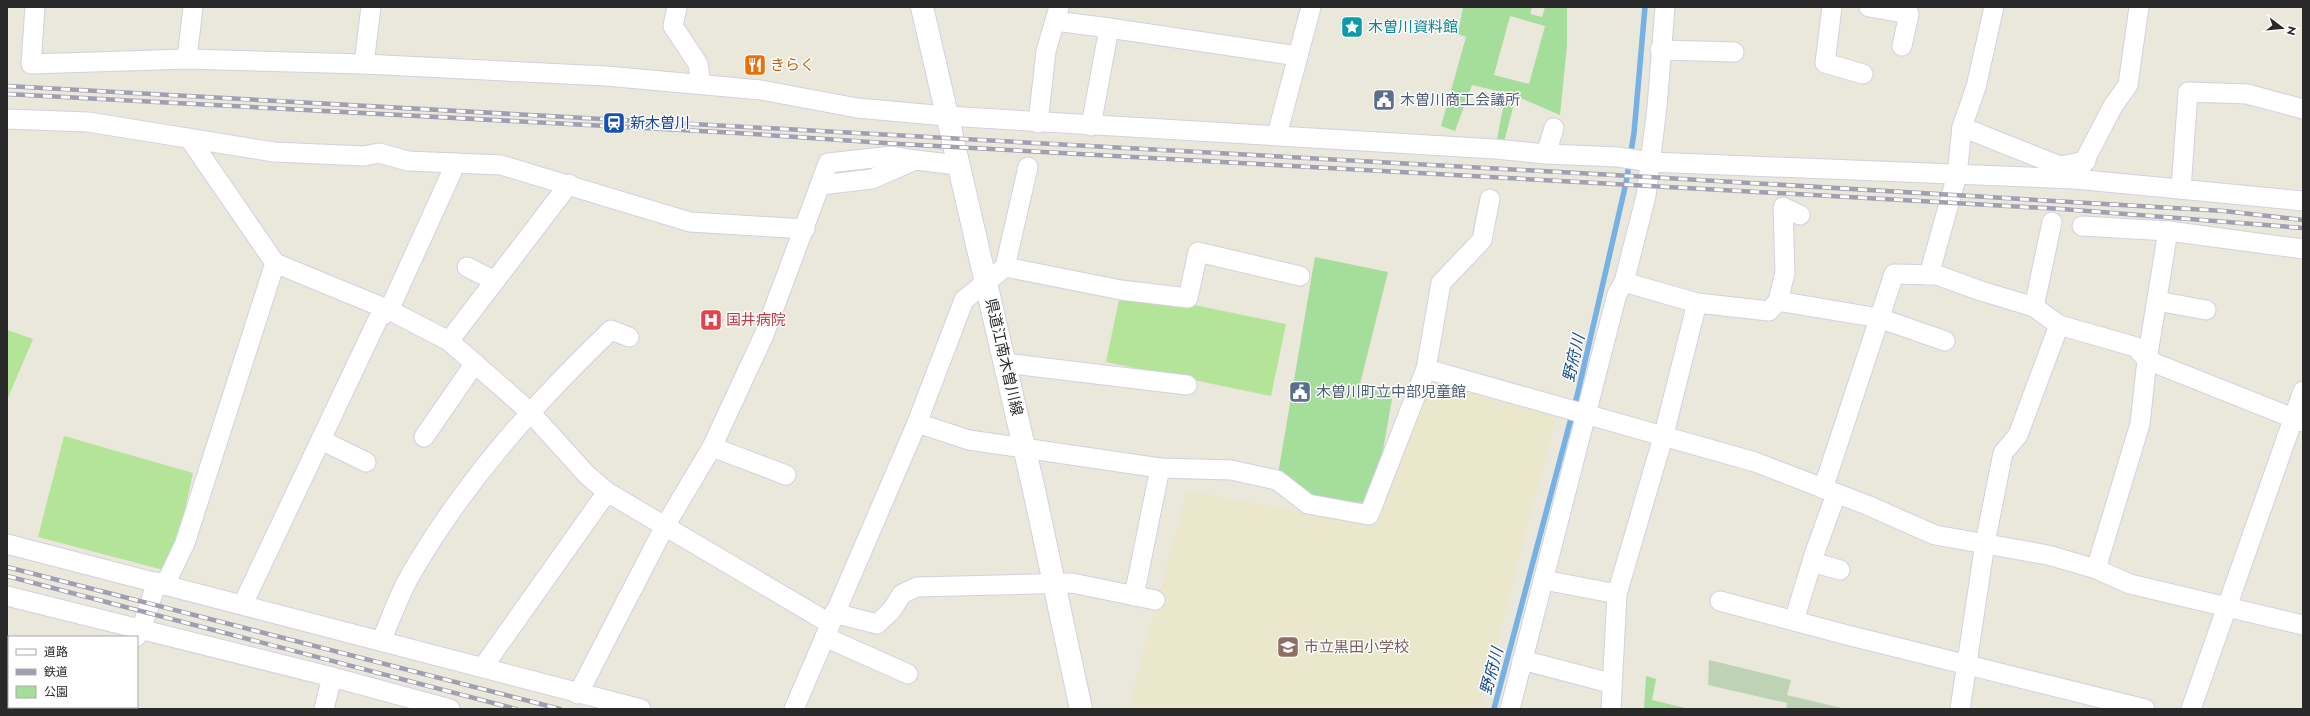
<svg xmlns="http://www.w3.org/2000/svg" width="2310" height="716" font-family="Jost,'Noto Sans JP',sans-serif">
	<style>
		.education { fill: #ebe7cc }
		.green { fill: #a5dd9b; fill-rule: evenodd }
		.cemetery { fill: #bdd3b4 }
		.pitch { fill: #b4e498 }
		.lines { fill: none; stroke-linecap: round; stroke-linejoin: round }
		.stream { stroke: #75b1e5; stroke-width: 5.5 }
		.street-casing { stroke: #d1d1e1; stroke-width: 21 }
		.secondary-casing { stroke: #d1d1e1; stroke-width: 24 }
		.street { stroke: #fff; stroke-width: 19 }
		.secondary { stroke: #fff; stroke-width: 22 }
		.rail-casing { stroke: #a09fb2; stroke-width: 4.5 }
		.rail { stroke: #fff; stroke-width: 3; stroke-dasharray: 9; stroke-linecap: butt }
		.labels { text-anchor: middle; stroke-width: 3; stroke-linejoin: round; paint-order: stroke }
		.culture-label { font-size: 15px; fill: #0d838f; stroke: #fff; text-anchor: start }
		.food-label { font-size: 15px; fill: #c56008; stroke: #fff; text-anchor: start }
		.service-label { font-size: 15px; fill: #4e5e75; stroke: #fff; text-anchor: start }
		.transit-label { font-size: 15px; fill: #164399; stroke: #fff; text-anchor: start }
		.health-label { font-size: 15px; fill: #be3a42; stroke: #fff; text-anchor: start }
		.street-label { font-size: 15px; fill: #292929; stroke: #fff }
		.education-label { font-size: 15px; fill: #785e54; stroke: #fff; text-anchor: start }
		.water-label { font-size: 16px; font-style: italic; fill: #174d8f; stroke: #fff }
	</style>
	<rect width="100%" height="100%" fill="#eae7db"/>
	<path class="education" d="M1428 370 1558 410 1480 709H1128L1187 491 1376 525Z"/>
	<g class="green">
		<path d="M1463 7H1532L1530 14 1542 17 1545 7H1567V45L1560 115 1516 96 1504 142 1495 149 1506 93 1472 85 1455 131 1441 126 1466 37 1458 34ZM1510 16 1545 26 1529 84 1494 75Z"/>
		<path d="M1315 257 1388 272 1359 388 1393 393 1374 502 1308 504 1277 480Z"/>
		<path d="M1646 676 1656 679 1652 700 1689 709H1644Z"/>
	</g>
	<path class="cemetery" d="M1709 660 1791 680 1787 695 1846 709H1786L1787 703 1708 685Z"/>
	<g class="pitch">
		<path d="M1121 290 1286 324 1271 396 1106 362Z"/>
		<path d="M7 330 33 339 7 400Z"/>
		<path d="M64 436 193 473 171 572 38 537Z"/>
	</g>
	<g class="lines">
		<path class="stream" d="M1494 709 1578 392 1626 183 1634 133 1645 7"/>
		<g class="street-casing">
			<g id="street">
				<path d="M35 7 31 64 187 59 364 64 606 76 761 90 857 108 946 116 1495 149 1546 154 1618 157 1651 162 2075 179 2303 201"/>
				<path d="M677 7 673 26 698 64 701 84"/>
				<path d="M1832 7 1825 63 1863 74"/>
				<path d="M1869 7 1909 14 1902 46"/>
				<path d="M1055 21 1109 28"/>
				<path d="M1660 50 1734 52"/>
				<path d="M187 59 193 7"/>
				<path d="M364 64 371 7"/>
				<path d="M7 119 88 122 274 152 364 156 379 153 408 161 501 165 690 222 805 229"/>
				<path d="M1038 123 1046 51 1059 7"/>
				<path d="M1091 126 1109 28 1298 56"/>
				<path d="M1962 127 2060 166 2086 161"/>
				<path d="M1277 135 1311 7"/>
				<path d="M1546 154 1554 128"/>
				<path d="M2075 179 2113 106 2128 85 2139 7"/>
				<path d="M820 185 828 163 892 156 915 160"/>
				<path d="M2181 189 2188 92 2247 94 2303 109"/>
				<path d="M2082 226 2168 231 2303 249"/>
				<path d="M275 263 389 310 449 341 530 412 587 475 607 492 829 623"/>
				<path d="M467 267 495 281"/>
				<path d="M1005 267 1121 290 1188 298 1198 252 1300 276"/>
				<path d="M1929 275 1957 175 1962 127 1976 87 1994 7"/>
				<path d="M1624 282 1697 303 1769 311 1778 301 1879 318 1945 341"/>
				<path d="M1778 301 1785 273 1783 207 1800 215"/>
				<path d="M2157 301 2206 310"/>
				<path d="M2034 307 2052 222"/>
				<path d="M449 341 569 184"/>
				<path d="M1005 363 1187 385"/>
				<path d="M1426 369 1755 462 1867 505 1935 535 2048 555 2096 569 2130 584 2303 625"/>
				<path d="M917 423 969 440 1160 468 1231 470 1277 480 1308 504 1369 515 1426 369 1441 283 1482 240 1490 199"/>
				<path d="M424 437 475 363"/>
				<path d="M321 440 366 462"/>
				<path d="M712 447 786 475"/>
				<path d="M1823 489 1894 274 1937 275 1981 291 2034 307 2059 325 2136 347 2147 360 2303 422"/>
				<path d="M7 544 641 709"/>
				<path d="M1812 562 1840 570"/>
				<path d="M2096 569 2140 424 2147 360 2168 231"/>
				<path d="M1544 580 1617 594"/>
				<path d="M165 585 185 543 275 263 189 138"/>
				<path d="M7 596 332 677 450 709"/>
				<path d="M1134 596 1160 468"/>
				<path d="M1720 601 1843 634 2145 709"/>
				<path d="M243 604 378 319 389 310 456 163"/>
				<path d="M834 613 877 624 891 611 902 594 917 587 1072 583 1155 600"/>
				<path d="M1794 621 1814 555 1836 494"/>
				<path d="M136 637 141 630 157 582"/>
				<path d="M825 637 908 674"/>
				<path d="M381 641C391 619 399 594 411 574 464 482 535 403 611 330L629 337"/>
				<path d="M1522 660 1610 683"/>
				<path d="M483 667 607 492"/>
				<path d="M578 694 665 526 712 447 764 335 820 185 872 179 915 160 958 165"/>
				<path d="M94 709 95 707"/>
				<path d="M324 709 332 677"/>
				<path d="M794 709 917 423 964 300 1005 267 1028 167"/>
				<path d="M1510 709 1617 294 1624 282 1646 196 1657 107 1665 7"/>
				<path d="M1611 709 1617 594 1664 434 1697 303"/>
				<path d="M1960 709 1985 543 2003 453 2018 435 2059 325"/>
				<path d="M2191 709 2303 391"/>
			</g>
		</g>
		<g class="secondary-casing">
			<path id="secondary" d="M922 7 1034 490 1081 709"/>
		</g>
		<use href="#street" class="street"/>
		<use href="#secondary" class="secondary"/>
		<g class="rail-casing">
			<g id="rail">
				<path d="M7 86 1649 177 2224 211 2303 220"/>
				<path d="M7 94 737 133 900 144 2062 209 2303 228"/>
				<path d="M7 567 560 709"/>
				<path d="M7 576 516 709"/>
			</g>
		</g>
		<use href="#rail" class="rail"/>
	</g>
	<defs>
		<g id="sight-square" transform="scale(1.15)"><rect x="-9" y="-9" width="18" height="18" rx="4" fill="#0f9aa8" stroke="#fff"/><path d="M0-6L1.8-2.2L6-1.7L2.9 1.2L3.7 5.4L0 3.3L-3.7 5.4L-2.9 1.2L-6-1.7L-1.8-2.2Z" fill="#fff"/></g>
		<g id="restaurant-square" transform="scale(1.15)"><rect x="-9" y="-9" width="18" height="18" rx="4" fill="#e8710a" stroke="#fff"/><path d="M-5-6h1v4h1v-4h1v4h1v-4h1v5L-1.5 .5V6h-2V.5L-5-1ZM5-6V6H3V1.5H1.5Q1.5-4 5-6Z" fill="#fff"/></g>
		<g id="civic-square" transform="scale(1.15)"><rect x="-9" y="-9" width="18" height="18" rx="4" fill="#5c6f8a" stroke="#fff"/><path d="M-.6-6.5H3V-4.5H.6V-3L4-1V1h2V6H-6V1h2V-1L-.6-3ZM-1.2 2.5V6h2.4V2.5Z" fill="#fff"/></g>
		<g id="station-square" transform="scale(1.15)"><rect x="-9" y="-9" width="18" height="18" rx="4" fill="#1a4fb4" stroke="#fff"/><path d="M-3-6H3Q5-6 5-4V2Q5 4 3 4L4.5 6H3L1.5 4h-3L-3 6H-4.5L-3 4Q-5 4-5 2V-4Q-5-6-3-6ZM-3.5-4v3h7v-3ZM-3.5 1v1.5H-2V1ZM2 1v1.5H3.5V1Z" fill="#fff"/></g>
		<g id="hospital-square" transform="scale(1.15)"><rect x="-9" y="-9" width="18" height="18" rx="4" fill="#e0444e" stroke="#fff"/><path d="M-5-5h3v3.5h4V-5h3V5h-3V1.5h-4V5h-3Z" fill="#fff"/></g>
		<g id="school-square" transform="scale(1.15)"><rect x="-9" y="-9" width="18" height="18" rx="4" fill="#8d6e63" stroke="#fff"/><path d="M0-5L7-2L0 1L-7-2ZM-4 1L0 2.5L4 1V4Q0 6-4 4Z" fill="#fff"/></g>
	</defs>
	<g fill-rule="evenodd">
		<use href="#sight-square" x="1352" y="27"/>
		<use href="#restaurant-square" x="755" y="65"/>
		<use href="#civic-square" x="1384" y="100"/>
		<use href="#station-square" x="614" y="123"/>
		<use href="#hospital-square" x="711" y="320"/>
		<use href="#civic-square" x="1300" y="392"/>
		<use href="#school-square" x="1288" y="647"/>
	</g>
	<g class="labels">
		<g class="culture-label">
			<text x="1368" y="32">木曽川資料館</text>
		</g>
		<g class="food-label">
			<text x="770" y="70">きらく</text>
		</g>
		<g class="service-label">
			<text x="1400" y="105">木曽川商工会議所</text>
			<text x="1316" y="397">木曽川町立中部児童館</text>
		</g>
		<g class="transit-label">
			<text x="630" y="128">新木曽川</text>
		</g>
		<g class="health-label">
			<text x="726" y="325">国井病院</text>
		</g>
		<g class="street-label">
			<text transform="translate(1004 357) rotate(77)" y="5">県道江南木曽川線</text>
		</g>
		<g class="education-label">
			<text x="1304" y="652">市立黒田小学校</text>
		</g>
		<g class="water-label">
			<text transform="translate(1573 358) rotate(-77)" y="6">野府川</text>
			<text transform="translate(1491 671) rotate(-75)" y="6">野府川</text>
		</g>
	</g>
	<rect width="2310" height="716" fill="none" stroke="#292929" stroke-width="16"/>
	<rect x="8" y="636" width="130" height="72" fill="#ffffff" stroke="#a9a9a9"/>
	<rect x="16" y="649" width="20" height="6" fill="#ffffff" stroke="#a9a9a9"/>
	<text x="44" y="656" font-size="12" fill="#292929">道路</text>
	<rect x="16" y="669" width="20" height="6" fill="#a09fb2" stroke="#a9a9a9"/>
	<text x="44" y="676" font-size="12" fill="#292929">鉄道</text>
	<rect x="16" y="686" width="20" height="12" fill="#a5dd9b" stroke="#a9a9a9"/>
	<text x="44" y="696" font-size="12" fill="#292929">公園</text>
	<g transform="translate(2282 28) rotate(106)" stroke="#ffffff" stroke-width="3" paint-order="stroke">
	<path d="M0-3L7 15L0 10L-7 15Z" fill="#292929"/>
	<text y="-6" font-size="11" font-weight="bold" text-anchor="middle" fill="#292929">N</text>
	</g>
</svg>
